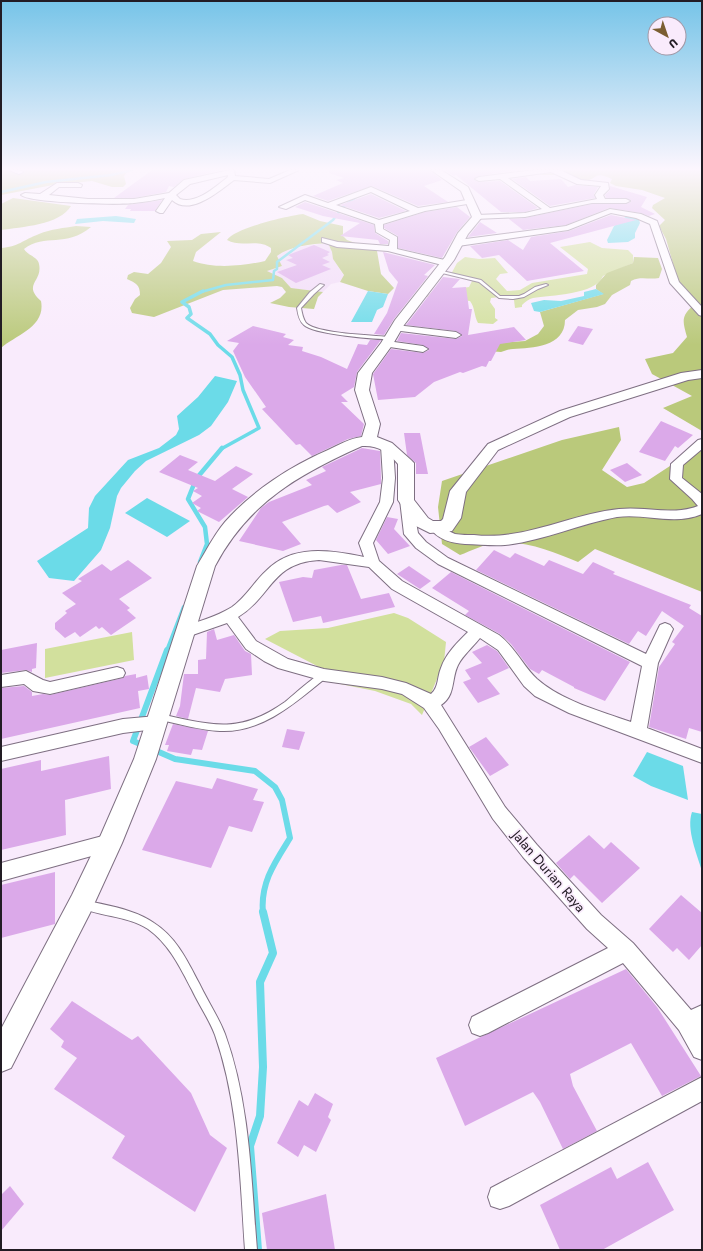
<svg xmlns="http://www.w3.org/2000/svg" width="703" height="1251" font-family="Jost,sans-serif">
	<style>
		.built { fill: #f1dbf7 }
		.green { fill: #d2e09d }
		.forest { fill: #bac97b }
		.water { fill: #6bdbe8 }
		.lines { fill: none; stroke-linecap: round; stroke-linejoin: round }
		.stream-far4 { stroke: #6bdbe8; stroke-width: 2.5 }
		.stream-far3 { stroke: #6bdbe8; stroke-width: 3.5 }
		.stream-far2 { stroke: #6bdbe8; stroke-width: 4.5 }
		.stream-far1 { stroke: #6bdbe8; stroke-width: 6 }
		.stream { stroke: #6bdbe8; stroke-width: 8 }
		.building { fill: #dba9e9 }
		.service-casing { stroke: #7e6f82; stroke-width: 2 }
		.minor-casing { stroke: #7e6f82; stroke-width: 2 }
		.tertiary-casing { stroke: #7e6f82; stroke-width: 2 }
		.service { fill: #fff; fill-rule: evenodd }
		.minor { fill: #fff; fill-rule: evenodd }
		.tertiary { fill: #fff; fill-rule: evenodd }
		.labels { text-anchor: middle; stroke-width: 3.5; stroke-linejoin: round; paint-order: stroke }
		.near-street-label { font-size: 14px; fill: #221c24; stroke: #f9ebfc }
	</style>
	<rect width="100%" height="100%" fill="#f9ebfc"/>
	<path class="built" d="M328 243 332 252 333 259 344 276 340 282 331 284 323 292 291 288 282 278 267 271 282 266 277 256 283 252 304 246Z"/>
	<g class="green">
		<path d="M590 242 602 248 628 250 633 255V263L603 276C596 295 550 295 533 298 529 299 525 302 522 305V307L515 308 514 300 509 296 491 298 490 302 495 309V318L498 320 493 324 478 323C474 316 475 307 470 301L427 297 438 286 457 289 469 287 472 281 469 278 450 276 457 263 465 257 479 259 495 258 508 273 500 274 496 279 507 291 520 290 532 283 587 274 588 269 560 247Z"/>
		<path d="M394 613 408 618 446 642 444 662 422 715 411 704 375 691 325 681 317 666 265 639 280 631 328 628Z"/>
		<path d="M132 632 134 660 45 678V649Z"/>
	</g>
	<g class="forest">
		<path d="M1 170H129L124 176 126 184 123 187H112L92 181 53 185 1 195Z"/>
		<path d="M535 170H702V431L663 408 692 396 652 374 645 359 673 353 687 337C682 319 681 316 696 303L678 281 666 239 659 226 665 220 652 208 653 205 665 198 642 190 616 186 610 183 612 179C593 171 600 178 585 181L560 175H542L533 171Z"/>
		<path d="M13 198 71 206C60 225 21 227 1 230V204Z"/>
		<path d="M303 214 320 221 343 226V236L347 240 377 251 381 274 394 288 388 294 368 291 340 282 344 275 333 259 332 252 328 243C311 244 290 246 277 256L282 266 267 271 282 278 291 288 323 292 318 297 314 309 289 307 270 303 280 298 286 292 282 287 277 286 223 290 154 317 132 313 130 308 135 299 140 295C140 285 136 283 127 279L128 275 134 272 148 274 161 263 171 247 167 241 192 240 201 234 221 232 196 252 193 261C214 269 243 266 265 261L271 252V248C258 238 241 248 227 240 235 228 287 216 303 214Z"/>
		<path d="M76 226 91 227C66 248 45 233 24 249 27 255 38 257 39 264 43 282 22 284 41 301 46 327 16 335 1 348V248C18 247 23 240 39 234 51 229 64 228 76 226Z"/>
		<path d="M634 257 658 258 662 269 659 278C648 280 641 276 631 281L630 285 612 295 605 304 597 307 578 310 565 320C565 347 532 348 513 349 509 349 505 351 501 352 497 352 491 351 486 351L497 343 525 341 538 334 544 326 540 312 603 294 596 289V285L607 273 633 263Z"/>
		<path d="M619 427 621 440 602 470 627 487 644 483 702 445V592L595 549 578 562C554 552 522 539 495 543 484 544 471 551 460 555L442 544 438 507 442 481 562 440Z"/>
	</g>
	<g class="water">
		<path d="M628 215 639 220 640 223 635 233V238L628 242 608 243 607 240 614 226Z"/>
		<path d="M116 216 136 219 134 223 103 221 75 224 77 219Z"/>
		<path d="M596 289 604 294 540 312 534 311 531 303 544 300 561 301 584 296V292Z"/>
		<path d="M368 291 388 294 383 307 377 310 372 322H351Z"/>
		<path d="M215 376 237 381 228 402 211 426 199 435 146 461 135 471 121 488 117 496 110 528 101 550 74 581 49 578 37 561 88 528 89 508 95 496 128 460 159 448 176 435 179 429 177 416 198 397Z"/>
		<path d="M147 498 190 521 167 537 125 513Z"/>
		<path d="M647 752 683 766 688 800 651 786 633 776Z"/>
		<path d="M692 812 702 814V871C697 854 686 829 692 812Z"/>
	</g>
	<g class="lines">
		<g class="stream-far4">
			<path d="M1 192 46 182 111 175 132 170"/>
			<path d="M201 292 226 285 273 280 274 271 277 269V262L333 220 342 208 360 194"/>
		</g>
		<path class="stream-far3" d="M203 291 182 302 189 307 191 314 187 318 210 334 218 345 232 357 240 375 243 390 259 428 221 449"/>
		<g class="stream-far2">
			<path d="M200 562 207 544 205 527 188 499 196 479 222 448"/>
			<path d="M167 651 184 607"/>
		</g>
		<g class="stream-far1">
			<path d="M145 746 133 741 167 650"/>
			<path d="M152 749 175 759 255 771 275 787 282 800 290 838C275 862 260 883 263 913"/>
		</g>
		<path class="stream" d="M258 1250 250 1146 260 1116 263 1067 260 982 273 953 263 912"/>
	</g>
	<g class="building">
		<path d="M152 170H222L184 179 174 187 169 186 166 192 134 198H114Z"/>
		<path d="M329 170H430L442 180 424 186 448 202 418 206 372 186 328 201 313 196 343 183 336 180 344 178 329 173Z"/>
		<path d="M444 170H517L479 176 474 180 479 182 500 181 538 208 525 212H501L456 175 454 176Z"/>
		<path d="M526 177 530 181 561 179 568 187 575 185 598 187 594 194 595 198 550 206 512 179Z"/>
		<path d="M610 186 647 197 641 207 655 214 649 216 641 213 609 208 566 225 523 230 509 219 525 218 592 204H626L631 202 626 198H606L605 195 610 190Z"/>
		<path d="M371 194 406 211 379 218 340 205Z"/>
		<path d="M162 200 155 211H130L131 209H125L128 205Z"/>
		<path d="M305 202 374 225 375 233 388 241V244H380L378 240 340 236 360 223 323 216 295 207Z"/>
		<path d="M457 207 470 217 457 232 442 258 398 248V236L384 228V225L425 212Z"/>
		<path d="M611 215 636 220 550 243 584 271 527 281 499 255 482 258 470 246 508 240 523 250 531 237 569 231Z"/>
		<path d="M480 222 497 233 468 237Z"/>
		<path d="M314 245 330 252 327 254 329 255 322 258 330 262 322 265 331 269 296 283 277 272 297 265 286 260 293 258 288 255Z"/>
		<path d="M383 252 435 265 424 275 428 276 394 319 384 335 374 334 387 313 398 282 389 271Z"/>
		<path d="M443 277 460 279 452 288 466 287 469 309H472L468 335 514 327 526 340 500 344 491 361H489L486 367 482 366 463 373 460 372 434 382 415 397 378 400 373 374 391 349 423 353 429 350 423 345 397 341 401 333 456 339 462 336 456 331 406 325Z"/>
		<path d="M253 326 286 334 283 337 294 340 288 345 303 347 302 351 321 357 347 369 358 344 367 345 370 340H381L357 372 354 387 341 395 348 402H341L364 424 361 436 348 439 312 456 300 444 296 445 262 409 266 407 245 377 233 351 239 343 227 341Z"/>
		<path d="M578 326 593 329 583 345 568 341Z"/>
		<path d="M661 421 693 435 678 448 675 446 665 461 639 452Z"/>
		<path d="M404 433H420L428 474H416V463L407 455Z"/>
		<path d="M362 448 380 451 381 478V484L350 492 361 502 337 513 328 505 324 506 282 522 301 544 283 551 239 541 261 508 269 502 312 485 306 480 326 471 322 467Z"/>
		<path d="M180 455 198 462 188 470 215 481 236 466 253 474 232 489 248 497 219 522 197 511 201 508 192 503 202 496 193 491 198 488 159 472Z"/>
		<path d="M627 463 642 475 625 482 610 470Z"/>
		<path d="M387 517 398 519 394 529 410 546 388 554 376 540Z"/>
		<path d="M494 550 510 558 515 553 544 566 549 560 583 574 593 562 615 572 613 574 691 605 689 608 702 616V732L689 728 686 739 649 727 659 667 675 644 672 642 684 626 662 611 646 636 638 631 629 644 476 570Z"/>
		<path d="M128 560 152 578 119 599 130 608 127 610 136 618 111 635 102 627 99 629 96 626 80 637 75 632 65 638 55 629V623L67 613 65 611 76 604 62 593 82 581 78 579 102 564 111 571Z"/>
		<path d="M341 565H347L361 599 389 593 395 607 323 623 321 616 293 622 279 582 303 577 312 578 314 570Z"/>
		<path d="M409 566 431 581 420 589 397 574Z"/>
		<path d="M451 572 630 662 605 701 574 688V687L542 670 539 674 530 669 511 644 500 634 465 615 469 611 432 588Z"/>
		<path d="M214 629 217 640 234 635 245 651 251 654 252 675 225 679 220 692 196 688 188 719 176 716 180 706 184 674H198V660L206 659 207 632Z"/>
		<path d="M37 643 36 668 32 669V672L26 670 1 673V650Z"/>
		<path d="M487 645 497 651 509 668 487 678 500 694 478 703 463 682 471 679 465 670 482 663 472 652Z"/>
		<path d="M136 674V678L147 675 149 689 138 691 140 708 1 739V688L24 686 32 692V696L43 694 50 695 123 678 125 676Z"/>
		<path d="M173 724 208 731 202 750 193 749 191 755 167 751 169 745H165Z"/>
		<path d="M287 729 305 732 299 750 282 747Z"/>
		<path d="M486 737 509 765 490 776 469 747Z"/>
		<path d="M109 756 111 789 65 800 66 835 1 850V769L41 760V771Z"/>
		<path d="M217 778 258 789 253 800 264 802 252 832 229 826 211 868 142 850 176 781 212 789Z"/>
		<path d="M589 835 604 849 611 842 640 868 602 903 574 875 570 879 556 863Z"/>
		<path d="M55 872V924L1 938V885Z"/>
		<path d="M681 895 702 913V945L689 960 677 948 673 952 649 929Z"/>
		<path d="M626 969 657 1007 701 1076 662 1096 631 1043 570 1074 573 1086 597 1131 563 1149 540 1102 533 1092 465 1126 436 1058Z"/>
		<path d="M72 1001 132 1040 138 1036 191 1093 210 1135 227 1148 195 1212 112 1158 125 1136 54 1089 77 1058 61 1047 64 1041 50 1029Z"/>
		<path d="M315 1093 333 1104 328 1117 331 1120 316 1152 304 1145 298 1157 277 1143 299 1100 308 1106Z"/>
		<path d="M648 1162 674 1210 602 1250H560L540 1205 611 1167 617 1179Z"/>
		<path d="M10 1186 24 1204 1 1231V1195Z"/>
		<path d="M326 1194 335 1250H267L262 1213Z"/>
	</g>
	<g class="lines">
		<g class="service-casing">
			<g id="service">
				<path d="M438 270 481 280 500 296H519L524 294 535 287 546 284 548 285 538 289 524 297 513 299 499 298 479 282 438 272Z"/>
				<path d="M320 284 324 285 314 294 301 308C302 313 303 319 306 323 317 334 373 335 389 337L391 338V339C377 340 313 334 304 325 299 321 298 314 297 308L310 292Z"/>
				<path d="M324 672 327 673 328 675 327 677C296 702 263 733 220 731 200 730 180 724 160 720L157 719 156 717 157 715 160 714C212 725 238 735 285 702 295 694 314 676 324 672Z"/>
				<path d="M85 900C108 906 134 909 154 923 176 937 187 960 199 983 207 1000 218 1016 225 1034 250 1103 251 1178 257 1250H245C240 1178 239 1104 215 1035 209 1019 199 1005 192 990 180 967 169 944 148 929 128 916 103 917 82 908L80 905 82 902Z"/>
			</g>
		</g>
		<g class="minor-casing">
			<g id="minor">
				<path d="M9 170H20L23 172 19 174Z"/>
				<path d="M230 170H234L235 176 269 179 290 170H299L270 183 234 180C219 191 190 217 172 200L163 213H160L156 211 165 198C155 200 145 202 134 203 118 205 30 203 21 195L25 193 40 194 57 183H78L82 185 81 187H59L49 195 88 199H134L169 193 184 180ZM228 175V177C215 187 197 204 180 199L176 195 190 184Z"/>
				<path d="M534 170H560L581 180 608 183 609 189 603 195 605 199H626L630 201 626 203H592L525 217 474 219 473 217 477 215 525 213 542 209 500 179 479 181 475 179 479 177ZM551 172 577 184 601 186 595 195 597 199 550 208 508 178Z"/>
				<path d="M371 187 418 208 473 199V203L425 211 383 224V229L397 237V249L449 261V265L446 266 388 251 337 247 322 242V238L338 242 389 246 390 240 376 232 375 224 305 200 286 209 279 207 305 195 328 203ZM371 192 410 211 379 220 336 205Z"/>
				<path d="M610 209 641 214 657 221 679 282 702 307V316L699 315 670 283 650 224 636 218 611 213 568 230 458 246 454 243 458 240 566 226Z"/>
				<path d="M396 325 456 332 461 335 456 338 393 330 391 328 393 326Z"/>
				<path d="M387 341 423 346 428 349 423 352 383 346 382 344 383 342Z"/>
				<path d="M702 439V449L683 465 682 478 702 494V514C675 526 645 513 617 517 579 524 543 541 505 545 491 546 478 544 465 544 452 543 438 540 430 528L432 525 437 524C444 526 449 532 455 534 461 535 468 535 474 535 525 541 569 514 619 509 646 506 673 516 698 506L692 499 670 479 671 464 698 440Z"/>
				<path d="M387 442 393 446 395 478 393 502 373 543 379 561 402 581 499 635C515 647 523 666 537 679 562 701 600 711 631 722L642 666 438 564 416 548 404 534 400 500 401 497H411L412 500 418 533 426 542 448 558 646 654 660 625 665 623 670 625 673 629 658 663 647 728 702 749V763L569 713 535 696 524 686 498 650 480 638C473 647 463 655 458 665 451 679 456 695 441 705L505 807 537 845 601 915 633 943 691 1010 702 1005V1060L694 1057 679 1030 623 963 488 1033 480 1036 472 1033 469 1025 472 1017 608 948 587 929 523 857 493 819 439 729 424 708 402 694 382 689 324 681 278 668 264 661 246 649 227 623 184 638 179 636 176 632 179 628C197 622 216 617 232 607 246 597 254 582 266 571 292 544 330 550 364 557L359 543 380 502 383 478 381 446ZM319 560 369 567 392 589 468 632C458 642 446 653 441 668 437 677 439 687 431 694L406 683 382 677 324 669 288 659 256 641 238 617C273 595 271 563 319 560Z"/>
				<path d="M117 667 123 669 125 673 123 677 50 694 33 691 24 684 1 687V675L26 671 43 680 50 682Z"/>
				<path d="M157 716 163 718 165 723 163 728 123 733 1 761V747L123 719Z"/>
				<path d="M110 834 117 837 119 843 117 849 1 881V863Z"/>
				<path d="M702 1077V1101L509 1206 500 1209 491 1206 488 1197 491 1188Z"/>
			</g>
		</g>
		<g class="tertiary-casing">
			<path id="tertiary" d="M431 170H441L468 187 482 217 468 234 454 260 404 325 393 344 372 373 369 390 380 424 377 437 392 443 411 460 414 463V500L428 518 433 521H441L443 519 450 491 488 444 560 411 681 373 702 370V378L688 380 570 417 498 450 466 492 461 518 452 531 430 533 416 526 398 500V464C388 452 378 445 362 446 299 474 248 503 215 566L156 759 122 843 90 913 11 1068 1 1072V1029L72 895 100 837 134 759 197 566C206 551 214 535 225 522 252 491 291 466 328 450 339 445 350 438 362 437L366 424 355 390 358 373 381 343 395 320 445 257 458 233 472 217 461 191Z"/>
		</g>
		<use href="#service" class="service"/>
		<use href="#minor" class="minor"/>
		<use href="#tertiary" class="tertiary"/>
	</g>
	<linearGradient id="sky" x2="0" y2="1"><stop stop-color="#76c4e8"/><stop offset="0.49" stop-color="#fcf6fe"/><stop offset="1" stop-color="#fcf6fe" stop-opacity="0"/></linearGradient>
	<rect width="703" height="345" fill="url(#sky)"/>
	<g class="labels">
		<g class="near-street-label">
			<text transform="translate(549 871) rotate(49)" y="5">Jalan Durian Raya</text>
		</g>
	</g>
	<rect width="703" height="1251" fill="none" stroke="#221c24" stroke-width="4"/>
	<g transform="translate(667 36) rotate(140)"><circle r="19" fill="#f9ebfc" stroke="#a398a6"/>
	<path d="M0-3L7 15L0 10L-7 15Z" fill="#7b5e32"/>
	<text y="-6" font-size="11" font-weight="bold" text-anchor="middle" fill="#221c24">U</text>
	</g>
</svg>
